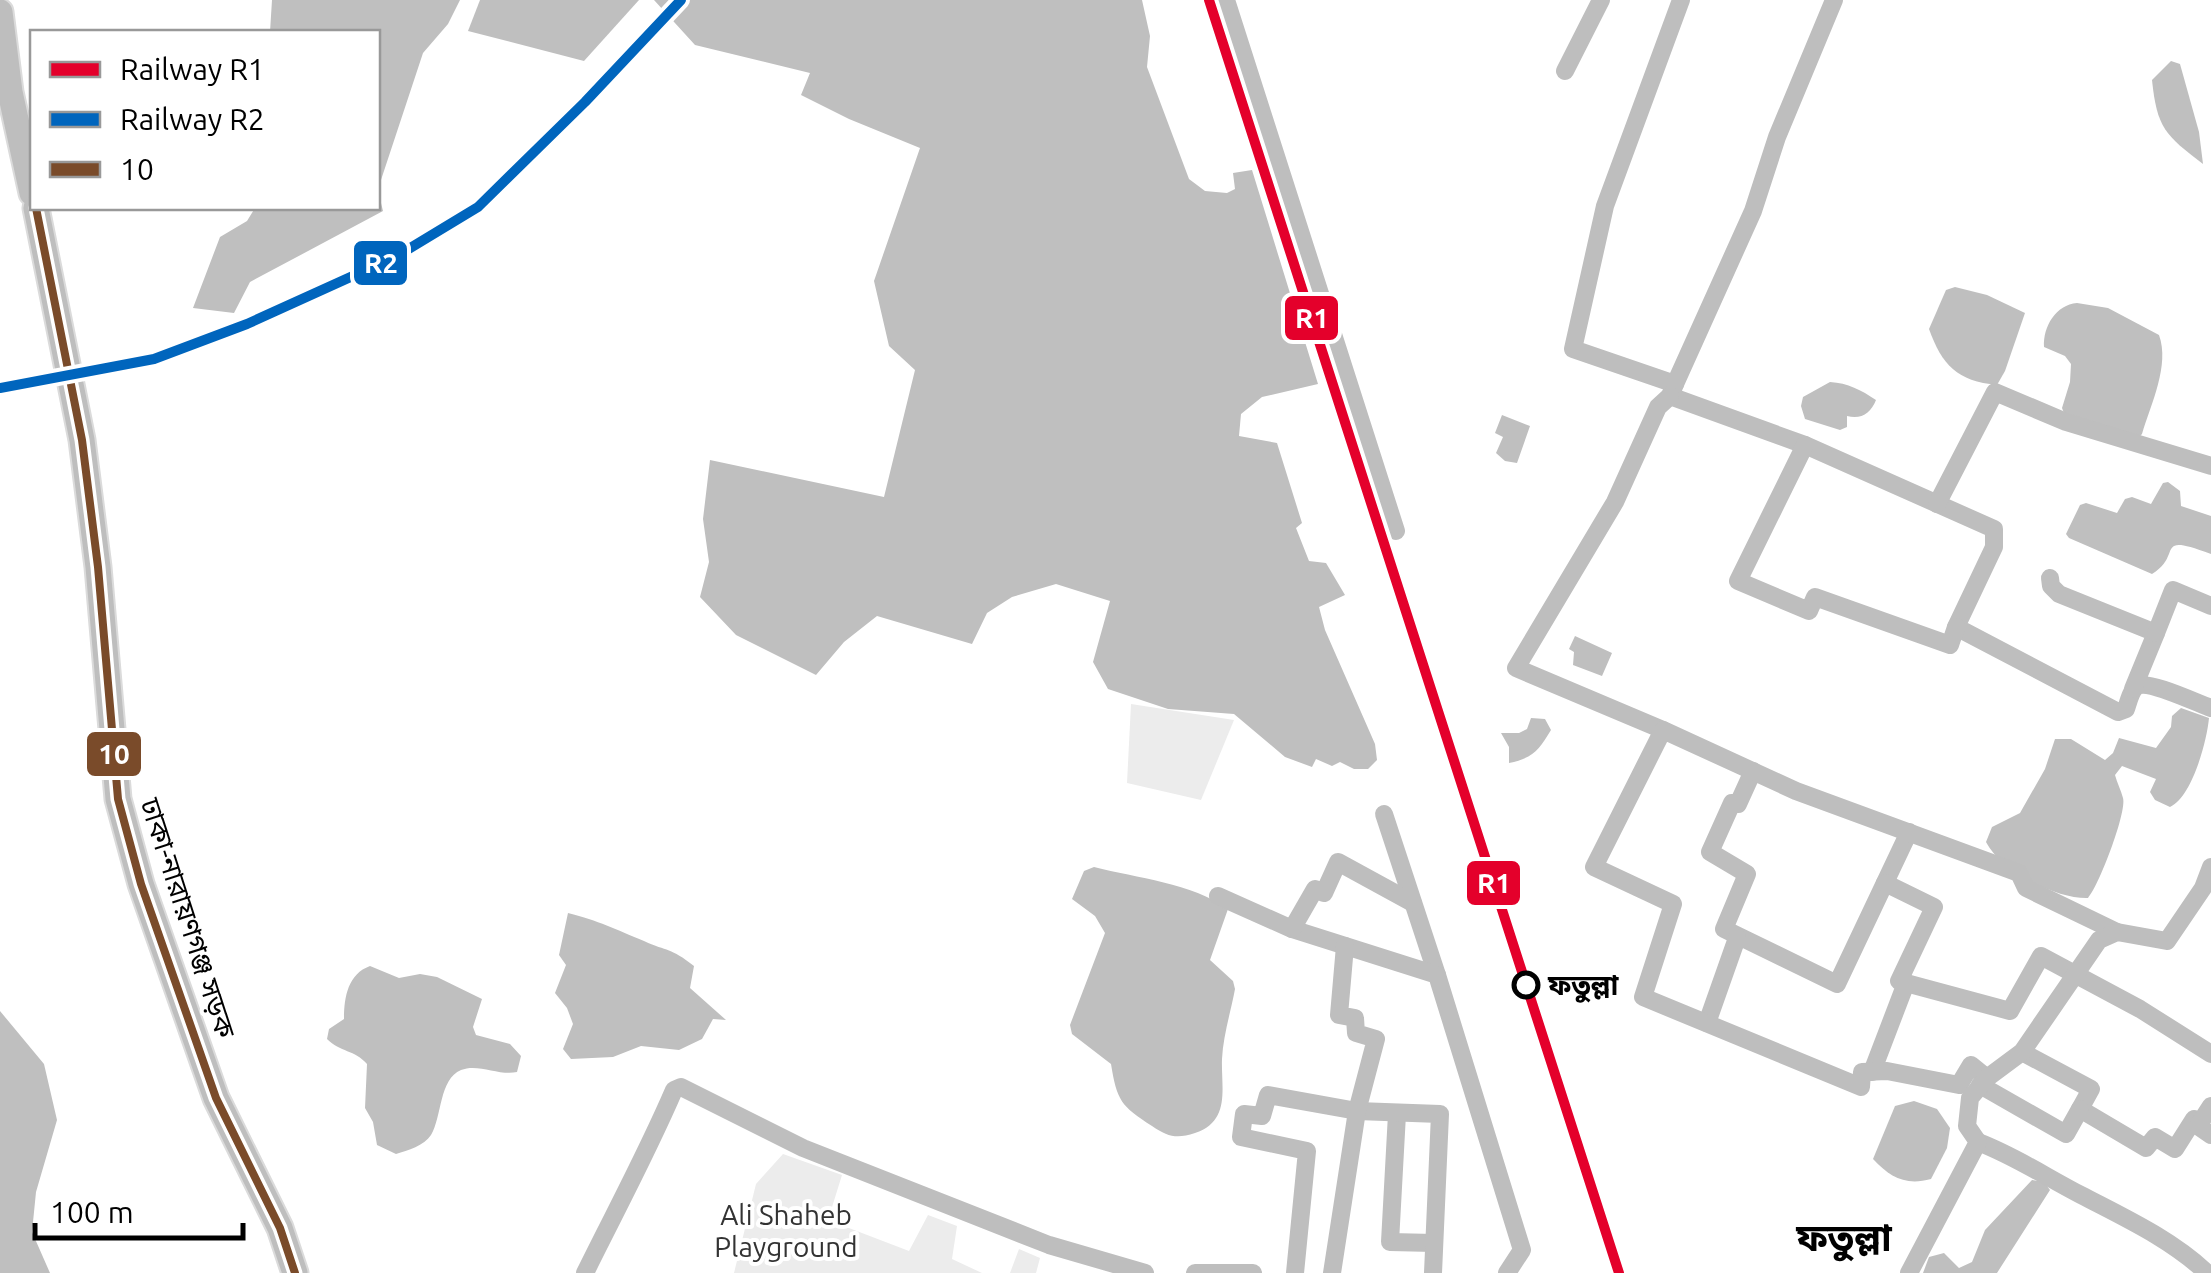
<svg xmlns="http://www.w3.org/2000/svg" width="2211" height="1273" font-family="Ubuntu,'Noto Sans Bengali',sans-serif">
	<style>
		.green { fill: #ececec }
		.water { fill: #bfbfbf }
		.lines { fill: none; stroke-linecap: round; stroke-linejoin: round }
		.highway-casing { stroke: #dbdbdb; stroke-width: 29 }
		.minor { stroke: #bebebe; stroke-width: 18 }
		.highway { stroke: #bebebe; stroke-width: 25 }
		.bus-1-casing { stroke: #fff; stroke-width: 15 }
		.bus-1 { stroke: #7a4b2a; stroke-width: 8 }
		.rail-1-casing { stroke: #fff; stroke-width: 18 }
		.rail-2-casing { stroke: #fff; stroke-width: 18 }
		.rail-1 { stroke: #e4002b; stroke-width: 10 }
		.rail-2 { stroke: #0065bd; stroke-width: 10 }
		.stop-dot { fill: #fff; stroke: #000; stroke-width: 5 }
		.labels { text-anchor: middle; stroke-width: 8; stroke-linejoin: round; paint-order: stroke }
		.street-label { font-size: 28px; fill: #000; stroke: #fff }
		.stop-label { font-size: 28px; font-weight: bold; fill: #000; stroke: #fff; text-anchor: start }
		.park-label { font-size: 28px; fill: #333; stroke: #fff }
		.district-label { font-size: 38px; font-weight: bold; fill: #000; stroke: #fff }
		.line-badge { stroke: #fff; stroke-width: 4 }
		.badge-label { font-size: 28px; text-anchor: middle; font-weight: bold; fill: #fff }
	</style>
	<rect width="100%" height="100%" fill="#fff"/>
	<g class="green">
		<path d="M1131 704 1234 720 1201 800 1127 783Z"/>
		<path d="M783 1154 842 1175 828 1220 909 1251 928 1215 957 1226 952 1259 982 1273H734L756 1184Z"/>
		<path d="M1019 1249 1040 1258 1036 1273H1010Z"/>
	</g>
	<g class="water">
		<path d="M272 0H460L448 24 423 53 378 189V32H270Z"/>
		<path d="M480 0H639L584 61 468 31Z"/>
		<path d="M654 0H1142L1150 36 1147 67 1189 179 1205 191 1227 193 1235 189 1233 173 1252 170 1318 384 1262 397 1241 414 1239 436 1277 443 1302 523 1296 528 1309 561 1326 563 1345 595 1319 607 1325 630 1375 744 1377 760 1368 769H1354L1340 762 1332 766 1316 759 1312 767 1285 757 1234 714 1168 709 1108 689 1093 662 1110 601 1056 584 1012 597 987 613 972 644 877 616 844 642 816 675 736 635 700 597 709 562 703 519 710 460 884 497 915 370 889 346 874 281 920 148 849 119 801 95 810 73 695 45Z"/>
		<path d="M2171 61 2180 64 2199 132 2203 164C2165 135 2157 128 2152 80Z"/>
		<path d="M378 191 383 211 250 282 234 313 193 308 220 237 247 221 255 208H378Z"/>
		<path d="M1955 287 1987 295 2025 313 2005 371 1997 385C1957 381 1942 365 1929 329L1946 290Z"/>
		<path d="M2077 303 2108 308 2159 335C2170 365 2151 404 2142 434L2136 440 2064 413 2062 408 2070 382 2071 364 2065 356 2044 347C2043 326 2056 305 2077 303Z"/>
		<path d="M1830 382C1848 383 1861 390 1876 400 1871 413 1861 420 1847 416V427L1840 430 1805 419 1801 406 1803 397Z"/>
		<path d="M1502 415 1530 426 1517 463 1505 461 1496 453 1503 437 1495 433Z"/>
		<path d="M2168 482 2180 491 2181 506 2211 516V554C2152 532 2184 555 2152 574L2069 538 2066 534 2080 505 2086 503 2117 513 2125 499 2132 497 2151 504 2163 483Z"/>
		<path d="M1575 636 1612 653 1602 676 1573 665 1574 652 1569 649Z"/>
		<path d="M2181 708 2209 718C2207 741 2192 797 2170 807L2155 800 2150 792 2156 779 2122 766 2115 775C2117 783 2121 790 2123 798 2127 812 2099 886 2088 898 2056 899 2001 871 1986 842L1992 827 2020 813 2045 769 2055 739H2071L2105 760 2113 753 2119 738 2156 748 2171 727 2172 716Z"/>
		<path d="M1531 718 1545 719 1551 730C1539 750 1533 758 1509 763V747L1501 733H1519L1527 729Z"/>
		<path d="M1094 867C1137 878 1192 883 1228 909L1210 960 1233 981 1235 989C1231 1011 1223 1036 1222 1059 1221 1088 1231 1121 1195 1133 1177 1139 1168 1137 1152 1126 1121 1106 1117 1101 1111 1064L1072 1034 1070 1025 1105 933 1095 916 1072 899 1084 871Z"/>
		<path d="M568 913C599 921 615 929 644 941 668 952 670 947 694 966L690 988 726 1020 713 1019 702 1039 679 1050 641 1046 613 1057 571 1059 563 1049 573 1024 567 1008 555 993 566 965 559 955Z"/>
		<path d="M370 966 399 978 420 974 437 977 482 999 473 1027 476 1035 510 1044 521 1056 517 1072C499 1076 478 1063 461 1070 439 1079 442 1117 431 1135 424 1146 408 1150 396 1154L377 1145 373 1122 365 1108 367 1064C355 1050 340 1052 327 1039L329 1029 344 1019C344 997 348 974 370 966Z"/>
		<path d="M0 1011 44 1064 57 1120 36 1192 32 1232 50 1273H0Z"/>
		<path d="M1914 1101 1937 1109 1950 1128 1947 1148 1931 1179C1905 1186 1890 1177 1873 1159L1895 1106Z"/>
		<path d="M2032 1180 2044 1182 2050 1190 1997 1273H1923L1929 1257 1944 1253 1959 1268 1972 1262 1985 1230Z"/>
	</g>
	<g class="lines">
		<g class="highway-casing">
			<g id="highway">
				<path d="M0 12 10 92 32 193"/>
				<path d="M36 208 82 440 98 567 118 799 141 884 216 1098 280 1228 295 1273"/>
			</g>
		</g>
		<g class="minor">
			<path d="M1226 0 1396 531"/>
			<path d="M1681 0 1605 206 1573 349 1675 384 1670 396 1805 445 1994 529V547L1956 627 2118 712 2126 709C2128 703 2131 690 2137 686 2149 680 2197 703 2211 708"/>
			<path d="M1565 71 1601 0"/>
			<path d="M1675 384 1753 211 1777 137 1834 0"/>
			<path d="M1805 445 1738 581 1809 611 1815 597 1950 645 1956 627"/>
			<path d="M1937 504 1995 392 2066 422 2211 466"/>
			<path d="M2050 578 2051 586 2059 594 2156 633 2133 689"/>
			<path d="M2156 633 2173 590 2211 606"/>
			<path d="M1663 730 1516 668 1615 502 1658 407 1670 396"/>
			<path d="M1753 771 1738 804 1732 803 1710 852 1747 874 1724 929 1837 984 1909 832"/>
			<path d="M1384 814 1437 975"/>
			<path d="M1218 896 1292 929 1437 975 1522 1250 1507 1273"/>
			<path d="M1292 929 1315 889 1324 893 1338 862 1413 903"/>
			<path d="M1906 983 2010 1011 2041 956 2140 1009 2211 1054"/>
			<path d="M1707 1023 1737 938"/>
			<path d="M2022 1052 2091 1089 2080 1109 2146 1148 2155 1137 2175 1149 2194 1119 2201 1123"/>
			<path d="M1872 1072 1906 983 1899 981 1934 907 1885 883"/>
			<path d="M1987 1078 1971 1065 1959 1085 1887 1071 1862 1072 1861 1087 1643 997 1673 904 1594 867 1663 730 1796 791 2019 873 2026 888 2117 932"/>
			<path d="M1980 1085 2066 1134 2080 1109"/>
			<path d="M2211 1106 2198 1126 2211 1135"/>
			<path d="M1397 1114 1390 1242 1434 1243"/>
			<path d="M1978 1142C2015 1156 2046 1177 2081 1195 2125 1218 2171 1239 2207 1273"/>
			<path d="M585 1273C615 1212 647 1153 674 1090L681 1087 803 1148 1049 1245 1145 1273"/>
			<path d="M1195 1273H1253"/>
			<path d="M1295 1273 1307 1151 1241 1137 1244 1114 1262 1116 1268 1095 1357 1111 1440 1114 1433 1273"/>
			<path d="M1332 1273 1357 1111 1376 1039 1356 1033 1355 1018 1339 1015 1345 946"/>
			<path d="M1909 1273 1978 1142 1967 1126 1970 1098 1987 1078 2022 1052 2099 940 2117 932 2167 941 2203 888 2211 867"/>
		</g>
		<use href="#highway" class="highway"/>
		<g class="bus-1-casing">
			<path id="bus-1" d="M36 208 82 440 98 567 118 799 141 884 216 1098 280 1228 295 1273"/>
		</g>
		<use href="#bus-1" class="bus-1"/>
		<g class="rail-1-casing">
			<path id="rail-1" d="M1209 0 1619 1273"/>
		</g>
		<g class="rail-2-casing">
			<path id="rail-2" d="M0 388 154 359 247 324 397 256 478 207 585 102 681 0"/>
		</g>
		<use href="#rail-1" class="rail-1"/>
		<use href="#rail-2" class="rail-2"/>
	</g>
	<circle class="stop-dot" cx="1526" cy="985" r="12"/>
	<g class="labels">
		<g class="street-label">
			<text transform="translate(188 918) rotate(72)" y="10">ঢাকা-নারায়ণগঞ্জ সড়ক</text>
		</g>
		<g class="stop-label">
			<text x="1548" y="995">ফতুল্লা</text>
		</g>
		<g class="park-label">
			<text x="786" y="1225">Ali Shaheb<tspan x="786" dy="32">Playground</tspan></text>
		</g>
		<g class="district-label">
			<text x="1844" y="1251">ফতুল্লা</text>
		</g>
	</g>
	<g class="line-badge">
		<rect x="352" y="239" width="57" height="48" rx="10" fill="#0065bd"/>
		<rect x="1283" y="294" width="57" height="48" rx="10" fill="#e4002b"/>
		<rect x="85" y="730" width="58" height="48" rx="10" fill="#7a4b2a"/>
		<rect x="1465" y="859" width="57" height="48" rx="10" fill="#e4002b"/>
	</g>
	<g class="badge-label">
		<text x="381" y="273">R2</text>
		<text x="1312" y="328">R1</text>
		<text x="114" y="764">10</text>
		<text x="1494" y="893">R1</text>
	</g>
	<rect x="30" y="30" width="350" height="180" fill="#ffffff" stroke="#999999" stroke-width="2.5"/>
	<rect x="50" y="62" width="50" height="15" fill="#e4002b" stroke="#999999" stroke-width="2.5"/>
	<text x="120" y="80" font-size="30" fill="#000000">Railway R1</text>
	<rect x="50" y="112" width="50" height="15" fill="#0065bd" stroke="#999999" stroke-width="2.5"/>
	<text x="120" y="130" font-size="30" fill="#000000">Railway R2</text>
	<rect x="50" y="162" width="50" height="15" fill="#7a4b2a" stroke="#999999" stroke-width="2.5"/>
	<text x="120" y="180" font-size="30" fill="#000000">10</text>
	<path d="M35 1223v15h208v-15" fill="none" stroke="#000000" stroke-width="5"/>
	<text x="50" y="1223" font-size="30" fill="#000000" stroke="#ffffff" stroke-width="8" paint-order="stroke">100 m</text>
</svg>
